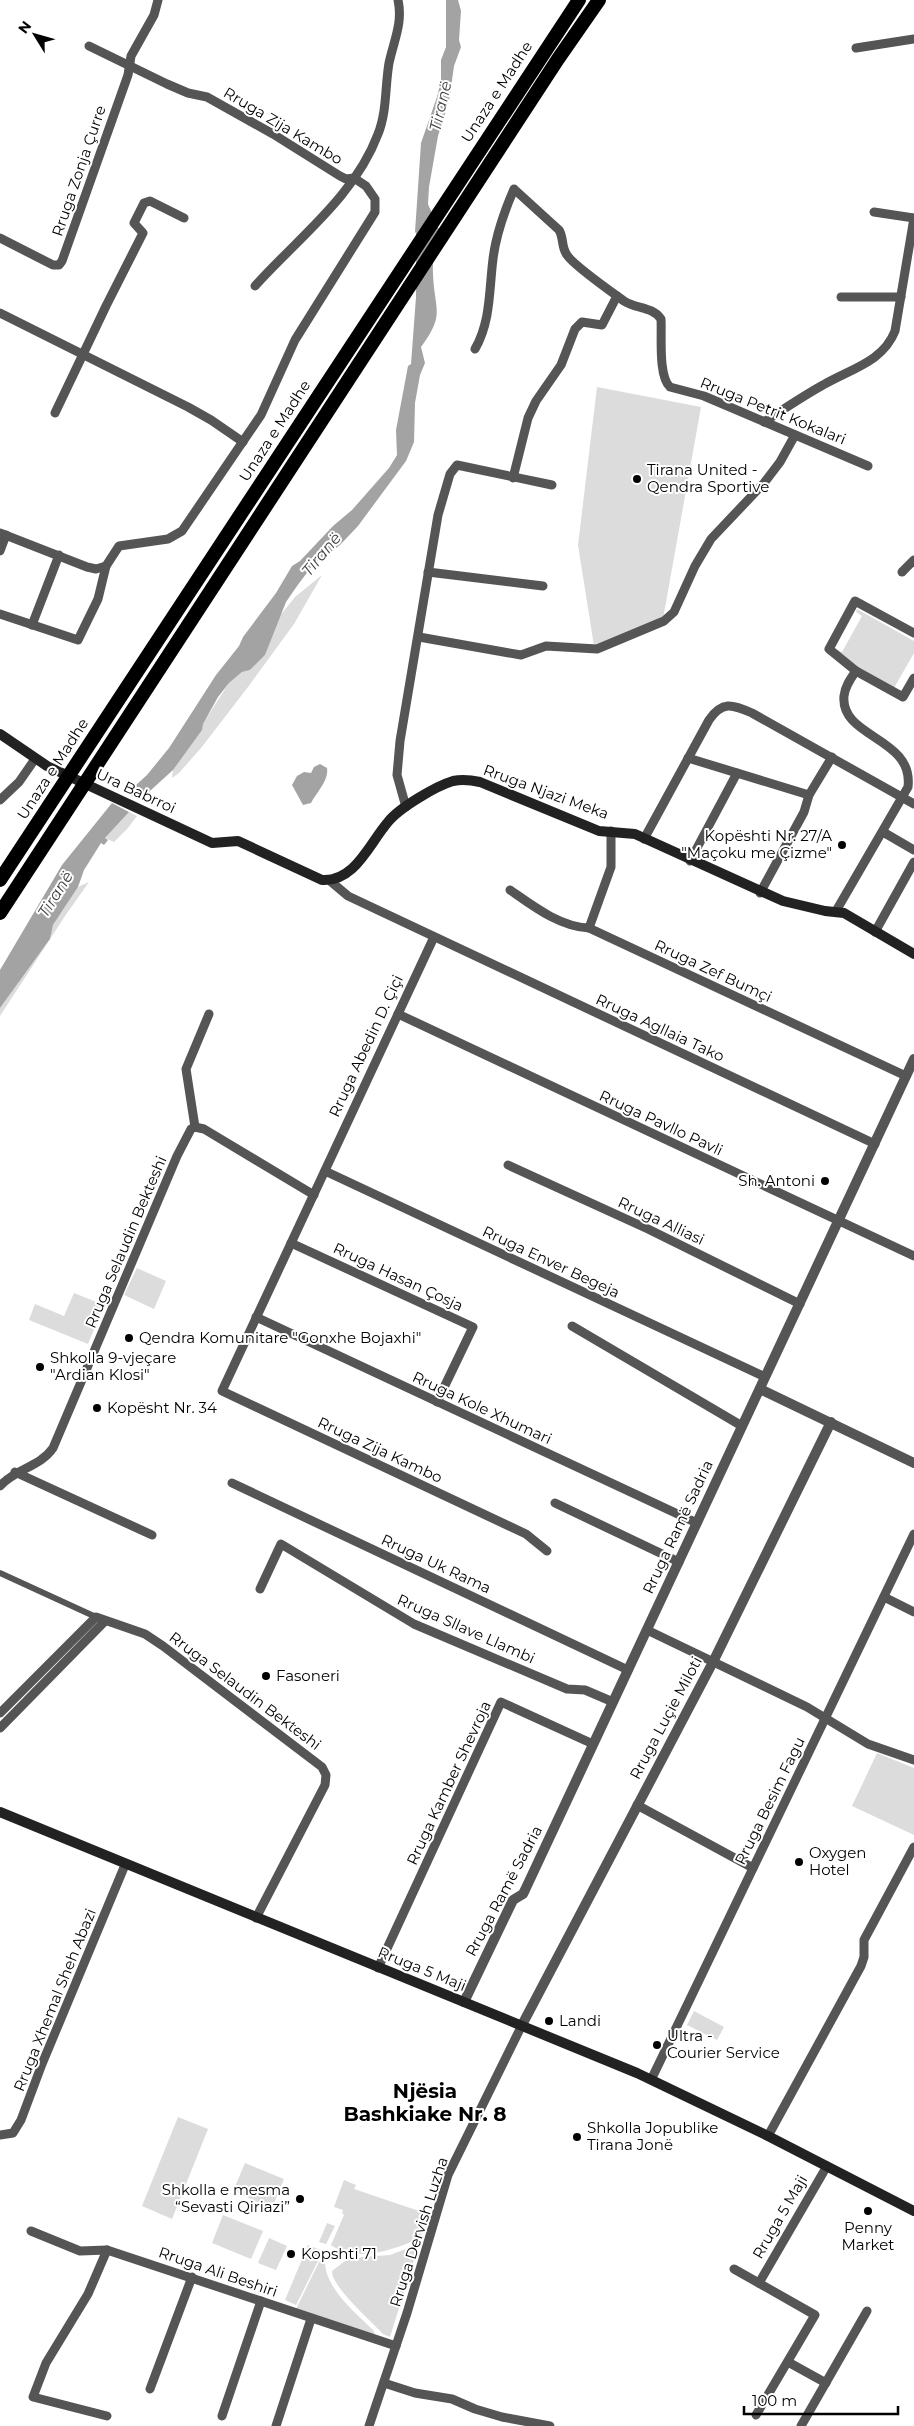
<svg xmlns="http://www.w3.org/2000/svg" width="914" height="2426" font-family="Montserrat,sans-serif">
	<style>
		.green { fill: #dcdcdc }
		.water { fill: #a3a3a3 }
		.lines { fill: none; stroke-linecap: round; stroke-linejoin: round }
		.pedestrian { stroke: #555; stroke-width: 6 }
		.minor { stroke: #555; stroke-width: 9 }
		.tertiary { stroke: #555; stroke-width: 10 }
		.secondary { stroke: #222; stroke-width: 10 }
		.trunk { stroke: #000; stroke-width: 14 }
		.poi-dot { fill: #000; stroke: #fff; stroke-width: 2 }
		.labels { text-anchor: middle; stroke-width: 4; stroke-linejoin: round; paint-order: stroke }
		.street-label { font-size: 15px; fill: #000; stroke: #fff }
		.poi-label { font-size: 15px; fill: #000; stroke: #fff; text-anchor: start }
		.water-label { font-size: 16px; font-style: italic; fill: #444; stroke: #fff }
		.district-label { font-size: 20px; font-weight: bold; fill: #000; stroke: #fff }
	</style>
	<rect width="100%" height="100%" fill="#fff"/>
	<g class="green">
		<path d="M597 387 701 407 663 619 594 646 578 545Z"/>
		<path d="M322 575 294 624 248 687 201 748 179 773 172 778 173 770 229 683 242 672 250 670 265 655 279 617 295 597Z"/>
		<path d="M857 609 914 641V653L894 688 833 654 835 649 842 652 862 616 856 612Z"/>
		<path d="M129 812 137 816 128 828 114 842 105 838Z"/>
		<path d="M89 882 65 916 0 1016V1008L50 939 53 925 78 887Z"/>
		<path d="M137 1268 166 1281 154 1309 124 1295Z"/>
		<path d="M74 1293 104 1305 88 1344 29 1320 35 1304 64 1316Z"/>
		<path d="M877 1753 914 1768V1835L852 1806Z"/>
		<path d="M694 2011 724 2027 717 2040 687 2025Z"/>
		<path d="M178 2117 208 2129 172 2219 142 2206Z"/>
		<path d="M245 2163 284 2179 272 2208 233 2191Z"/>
		<path d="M344 2180 356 2185 354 2189 428 2214 420 2238C394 2250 356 2263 331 2245L344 2215 342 2213 343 2210 334 2207Z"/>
		<path d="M223 2215 263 2231 251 2259 212 2243Z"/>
		<path d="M327 2223 335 2226 326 2244 319 2242Z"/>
		<path d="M269 2238 287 2246 276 2270 258 2263Z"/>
		<path d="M419 2244 390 2337 383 2334C372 2322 331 2286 332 2271L349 2258 390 2255Z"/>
		<path d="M308 2245 323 2251 296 2305 285 2300Z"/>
		<path d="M325 2260C324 2288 356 2313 374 2331L375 2336 296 2309 319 2262Z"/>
	</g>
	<g class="water">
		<path d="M446 0H458L461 11 459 40 461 47 454 66 449 101 438 136 429 187 428 204 438 228 445 229 438 234C436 246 432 260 433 273 434 310 446 313 421 347L425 363 420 375 415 403 414 442 406 461 358 526 340 545 312 566 297 586 286 602 265 655 250 670 242 672 229 683 218 697 203 724 202 730 173 770 140 800 122 791 136 785 147 775 169 748 216 675 239 646 243 637 276 593 292 566 300 561 333 526 352 510 389 468 397 455 396 430 408 366 411 364 416 297V233L415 232 421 143 437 97 441 81V60L446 47Z"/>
		<path d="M320 764 327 768C329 780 317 792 311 803L303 805 292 785 297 776 304 772 311 773 314 767Z"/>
		<path d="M112 803 129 812 105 838 108 840 104 845 101 843 84 870 78 887 53 925 50 939 0 1008V970L62 865Z"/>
	</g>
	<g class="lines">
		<path class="pedestrian" d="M0 1573 96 1617"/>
		<g class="minor">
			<path d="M89 46 167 84 188 93 207 97 273 134 340 176 346 179 354 178"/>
			<path d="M856 48 914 39"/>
			<path d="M874 212 914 218"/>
			<path d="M0 238 53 265H59L62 261 128 75 131 56 154 15 158 0"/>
			<path d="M255 286C297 239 355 196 378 134 387 112 385 86 389 63 394 40 403 23 398 0"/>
			<path d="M841 297H901"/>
			<path d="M0 313 188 407 211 420 243 442"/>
			<path d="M475 349C491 321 489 290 493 259 496 234 504 212 514 189L559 230C564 238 561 247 567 255 573 265 613 293 624 301 636 309 652 306 661 319 662 336 658 376 670 387L704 396 868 466"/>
			<path d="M55 413 106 306 143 233 134 223 144 203 150 201 184 218"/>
			<path d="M764 422C784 409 803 396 823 385 850 369 883 362 895 331L914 218"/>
			<path d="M513 478 528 418 536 401 561 365 575 329 582 322 602 325 617 296"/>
			<path d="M0 533 87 567 96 569 106 566"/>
			<path d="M0 551 6 535"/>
			<path d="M428 572 543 586"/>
			<path d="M902 572 914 560"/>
			<path d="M0 614 78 640 98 599 106 566 119 546 168 539 182 531 261 415 295 340 375 212V199L366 186 354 178"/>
			<path d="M32 625 59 555"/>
			<path d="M914 633 855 601 829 649 856 671 903 697 914 678"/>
			<path d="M419 637 521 655 546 646 597 649 664 621 674 612 695 566 711 539 764 483 780 462 795 435"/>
			<path d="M688 758 809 795"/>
			<path d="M0 800 19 782 35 759"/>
			<path d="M406 807 397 775 400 741 438 515 450 474 457 465 552 485"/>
			<path d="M883 832 914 850"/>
			<path d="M644 839 709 720C722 701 732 704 752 713L914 804"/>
			<path d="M690 861 737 773"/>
			<path d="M329 880 348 896 875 1144"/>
			<path d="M510 890C533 906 560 927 589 928L906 1076"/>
			<path d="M760 893 804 812 809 795 832 757"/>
			<path d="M836 911 908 787C914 737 840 738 844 696 845 686 851 678 856 671"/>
			<path d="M589 928 611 867V831"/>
			<path d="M875 932 914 862"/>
			<path d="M434 937 222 1391 526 1534 547 1551"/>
			<path d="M398 1014 914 1256"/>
			<path d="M195 1127 186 1069 209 1014"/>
			<path d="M508 1165 648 1229 800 1304"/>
			<path d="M325 1171 765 1377"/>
			<path d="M291 1243 473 1327 437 1402"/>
			<path d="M256 1317 697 1523"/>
			<path d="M572 1326 742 1426"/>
			<path d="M15 1472 152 1535"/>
			<path d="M232 1483 628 1670"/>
			<path d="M0 1486C15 1469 40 1467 53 1448L177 1156 191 1129 195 1127 204 1129 314 1195"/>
			<path d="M555 1503 679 1562"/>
			<path d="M260 1589 281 1544 414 1624 567 1689 585 1690 613 1702"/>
			<path d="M884 1597 914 1612"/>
			<path d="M647 1630 807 1707 868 1744 914 1760"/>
			<path d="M0 1713 96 1617 145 1634 163 1646 322 1767 326 1775 325 1785 256 1918"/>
			<path d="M0 1728 105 1621"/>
			<path d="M637 1805 753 1868"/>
			<path d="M378 1968 501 1702 593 1744"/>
			<path d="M651 2080 914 1534"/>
			<path d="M0 2135 13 2133 21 2120 42 2064 125 1865"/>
			<path d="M768 2136 861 1966 864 1957V1940L914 1847"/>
			<path d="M31 2231 80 2251 107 2250 396 2346"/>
			<path d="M734 2269 815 2315 756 2415"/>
			<path d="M759 2283 827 2166"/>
			<path d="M788 2362 826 2383"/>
			<path d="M384 2383 415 2393 452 2399 475 2409 502 2417 550 2426"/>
			<path d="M150 2389 192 2277"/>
			<path d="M107 2416 33 2397 46 2363 88 2294 107 2250"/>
			<path d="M222 2416 261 2301"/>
			<path d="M276 2426 311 2319"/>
			<path d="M369 2426 407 2313 448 2175 522 2025"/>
			<path d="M801 2426 867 2311"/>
		</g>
		<g class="tertiary">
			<path d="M760 1389 914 1463"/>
			<path d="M464 2002 513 1900 523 1894 525 1890 914 1059"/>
			<path d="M522 2025 713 1662 831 1422"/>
		</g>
		<g class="secondary">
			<path d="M0 734 47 766 212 843 238 841 322 880C355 882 369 844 388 822 399 808 436 786 453 781 462 779 471 780 480 782L599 831 635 834 783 901 825 911 844 913 914 954"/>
			<path d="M0 1812 637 2073 768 2136 914 2211"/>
		</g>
		<g class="trunk">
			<path d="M0 880 579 0"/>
			<path d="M0 913 558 59 599 0"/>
		</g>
	</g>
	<g class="poi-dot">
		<circle cx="637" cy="479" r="5"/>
		<circle cx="842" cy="845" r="5"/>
		<circle cx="825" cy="1181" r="5"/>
		<circle cx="129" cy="1338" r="5"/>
		<circle cx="40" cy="1367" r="5"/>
		<circle cx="97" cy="1408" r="5"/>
		<circle cx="266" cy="1676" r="5"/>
		<circle cx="799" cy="1862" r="5"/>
		<circle cx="549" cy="2021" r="5"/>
		<circle cx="657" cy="2045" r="5"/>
		<circle cx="577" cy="2137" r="5"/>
		<circle cx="300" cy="2199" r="5"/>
		<circle cx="868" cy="2211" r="5"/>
		<circle cx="291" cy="2254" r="5"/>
	</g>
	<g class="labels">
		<g class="street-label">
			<text transform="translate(497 92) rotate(-57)" y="5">Unaza e Madhe</text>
			<text transform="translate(283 126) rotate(31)" y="5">Rruga Zija Kambo</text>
			<text transform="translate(79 171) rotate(-71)" y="5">Rruga Zonja Çurre</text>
			<text transform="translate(773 411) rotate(22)" y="5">Rruga Petrit Kokalari</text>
			<text transform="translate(275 431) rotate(-57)" y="5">Unaza e Madhe</text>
			<text transform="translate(53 769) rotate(-57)" y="5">Unaza e Madhe</text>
			<text transform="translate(136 791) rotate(25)" y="5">Ura Babrroi</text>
			<text transform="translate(546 792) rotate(20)" y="5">Rruga Njazi Meka</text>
			<text transform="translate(713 971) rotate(25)" y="5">Rruga Zef Bumçi</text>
			<text transform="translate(660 1028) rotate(25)" y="5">Rruga Agllaia Tako</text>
			<text transform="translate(366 1046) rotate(-65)" y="5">Rruga Abedin D. Çiçi</text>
			<text transform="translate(661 1123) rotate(25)" y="5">Rruga Pavllo Pavli</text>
			<text transform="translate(661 1221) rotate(25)" y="5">Rruga Alliasi</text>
			<text transform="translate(126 1242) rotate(-67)" y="5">Rruga Selaudin Bekteshi</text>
			<text transform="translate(551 1262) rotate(25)" y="5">Rruga Enver Begeja</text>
			<text transform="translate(398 1277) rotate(25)" y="5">Rruga Hasan Çosja</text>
			<text transform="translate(482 1408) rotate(25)" y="5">Rruga Kole Xhumari</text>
			<text transform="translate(380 1450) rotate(25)" y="5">Rruga Zija Kambo</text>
			<text transform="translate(678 1527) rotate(-65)" y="5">Rruga Ramë Sadria</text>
			<text transform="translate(436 1564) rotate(25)" y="5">Rruga Uk Rama</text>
			<text transform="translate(466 1629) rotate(24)" y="5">Rruga Sllave Llambi</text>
			<text transform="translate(245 1691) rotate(37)" y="5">Rruga Selaudin Bekteshi</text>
			<text transform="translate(666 1718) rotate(-62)" y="5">Rruga Luçie Miloti</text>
			<text transform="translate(449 1783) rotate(-65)" y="5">Rruga Kamber Shevroja</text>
			<text transform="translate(770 1801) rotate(-64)" y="5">Rruga Besim Fagu</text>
			<text transform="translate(504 1891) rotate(-62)" y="5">Rruga Ramë Sadria</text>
			<text transform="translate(422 1969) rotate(22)" y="5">Rruga 5 Maji</text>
			<text transform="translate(55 2000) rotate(-68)" y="5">Rruga Xhemal Sheh Abazi</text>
			<text transform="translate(780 2217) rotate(-60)" y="5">Rruga 5 Maji</text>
			<text transform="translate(419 2232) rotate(-72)" y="5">Rruga Dervish Luzha</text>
			<text transform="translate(218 2272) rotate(19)" y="5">Rruga Ali Beshiri</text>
		</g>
		<g class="poi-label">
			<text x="647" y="475">Tirana United -<tspan x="647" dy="17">Qendra Sportive</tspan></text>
			<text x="832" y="841" text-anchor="end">Kopështi Nr. 27/A<tspan x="832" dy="17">"Maçoku me Çizme"</tspan></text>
			<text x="815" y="1186" text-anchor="end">Sh. Antoni</text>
			<text x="139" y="1343">Qendra Komunitare "Gonxhe Bojaxhi"</text>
			<text x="50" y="1363">Shkolla 9-vjeçare<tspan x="50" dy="17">"Ardian Klosi"</tspan></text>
			<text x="107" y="1413">Kopësht Nr. 34</text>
			<text x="276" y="1681">Fasoneri</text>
			<text x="809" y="1858">Oxygen<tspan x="809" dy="17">Hotel</tspan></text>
			<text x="559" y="2026">Landi</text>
			<text x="667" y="2041">Ultra -<tspan x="667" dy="17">Courier Service</tspan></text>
			<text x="587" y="2133">Shkolla Jopublike<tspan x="587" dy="17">Tirana Jonë</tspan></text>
			<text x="290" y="2195" text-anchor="end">Shkolla e mesma<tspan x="290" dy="17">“Sevasti Qiriazi”</tspan></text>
			<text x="868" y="2233" text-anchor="middle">Penny<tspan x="868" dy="17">Market</tspan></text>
			<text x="301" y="2259">Kopshti 71</text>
		</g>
		<g class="water-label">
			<text transform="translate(440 106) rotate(-77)" y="6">Tiranë</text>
			<text transform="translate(321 554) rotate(-50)" y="6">Tiranë</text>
			<text transform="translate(55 894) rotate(-58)" y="6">Tiranë</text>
		</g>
		<g class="district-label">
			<text x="425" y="2098">Njësia<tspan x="425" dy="23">Bashkiake Nr. 8</tspan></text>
		</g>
	</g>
	<g transform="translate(35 35) rotate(307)" stroke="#ffffff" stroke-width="4" paint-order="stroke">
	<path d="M0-4L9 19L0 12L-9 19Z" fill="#000000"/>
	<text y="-8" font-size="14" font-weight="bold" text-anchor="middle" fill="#000000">N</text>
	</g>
	<path d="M744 2406v8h154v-8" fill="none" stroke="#000000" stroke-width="2.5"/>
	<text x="752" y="2406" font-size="15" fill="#000000" stroke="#ffffff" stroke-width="4" paint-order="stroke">100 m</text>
</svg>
